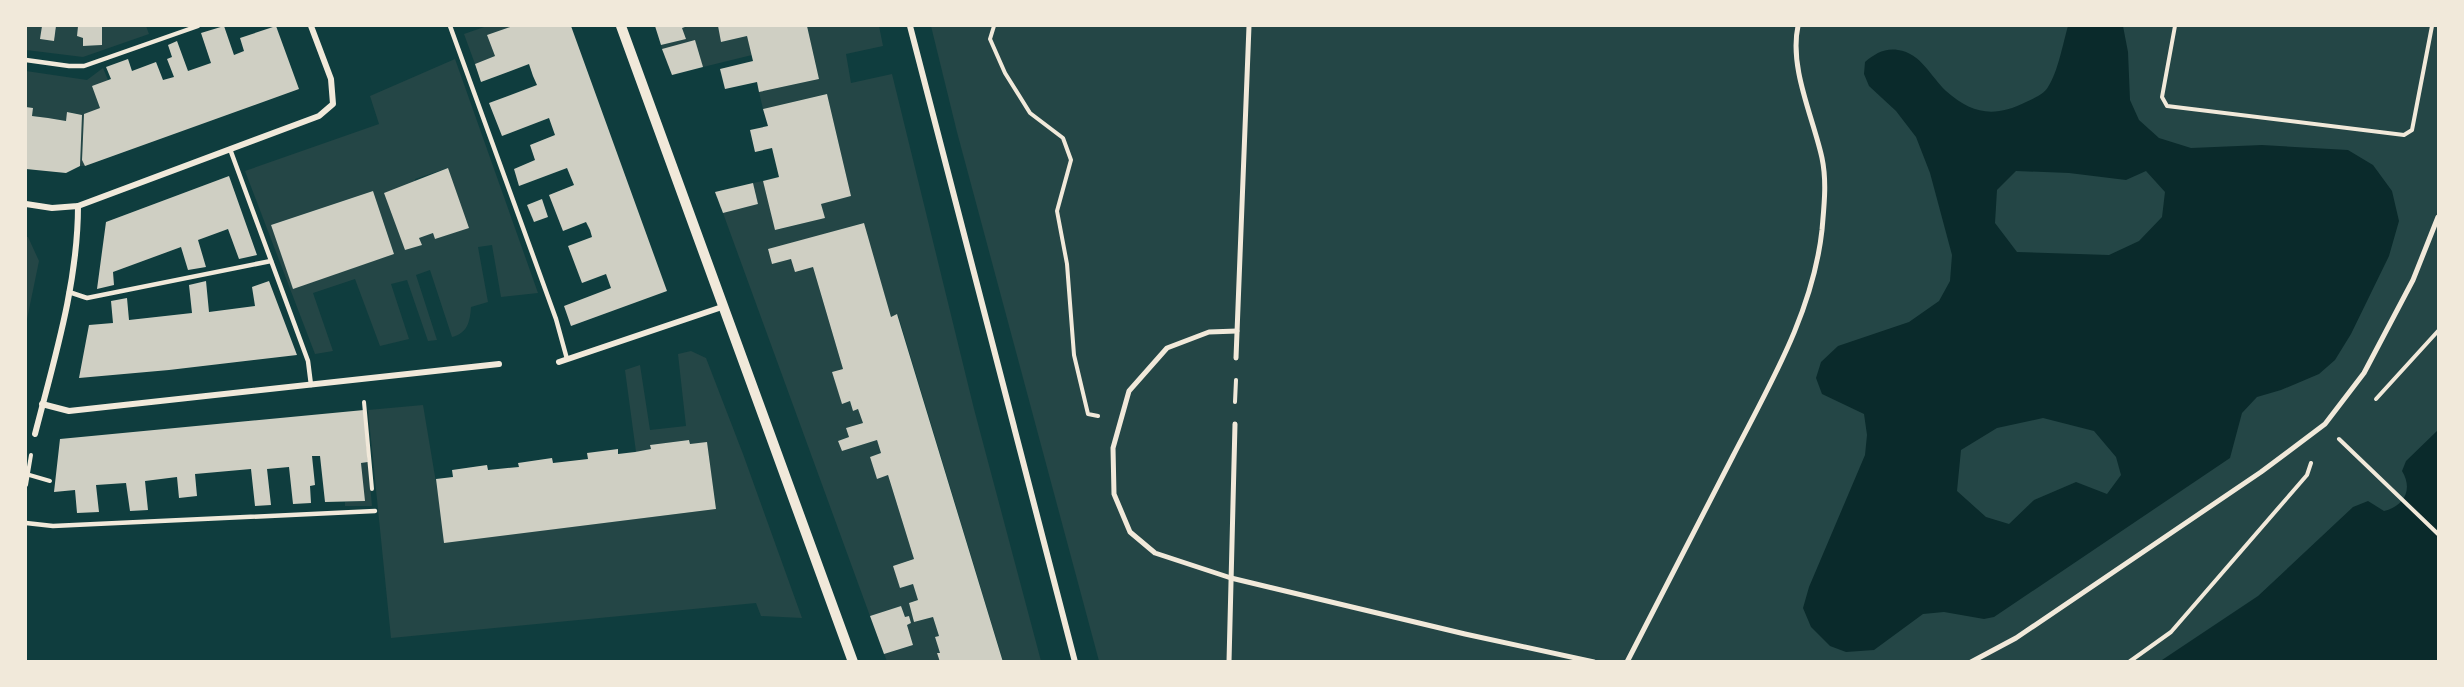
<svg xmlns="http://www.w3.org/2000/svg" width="2464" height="687" font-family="'Titillium Web',sans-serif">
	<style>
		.green { fill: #244646; fill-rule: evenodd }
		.water { fill: #0a2a2b; fill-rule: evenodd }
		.building { fill: #cfcfc3 }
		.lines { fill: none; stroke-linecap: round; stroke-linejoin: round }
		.path { stroke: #f1e9da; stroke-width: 4 }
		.service { stroke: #f1e9da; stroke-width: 4.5 }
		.pedestrian { stroke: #f1e9da; stroke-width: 5 }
		.minor { stroke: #f1e9da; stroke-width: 6 }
		.tertiary { stroke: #f1e9da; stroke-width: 10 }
	</style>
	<rect width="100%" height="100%" fill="#0f3d3e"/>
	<g class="green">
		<path d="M26 26H42L41 39 54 40 56 26H78L77 36 83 38 84 46 102 45V26H146L149 34 83 57 26 50Z"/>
		<path d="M487 26H513L487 35 495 56 475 64 464 34Z"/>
		<path d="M692 26H718L721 42 747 36 752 55 703 67 662 49 661 45 685 39 682 28Z"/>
		<path d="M807 26H879L883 46 846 54 851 83 892 74 974 409 1041 661H1003L898 315 891 317 863 223 768 250 772 264 791 259 813 267 843 369 832 372 842 403 850 401 853 411 858 409 863 423 846 428 849 437 838 441 842 451 877 440 881 453 870 457 877 478 888 475 914 559 894 566 900 588 913 584 918 600 909 603 914 622 933 617 939 636 935 638 940 653H937L940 661H887L884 654 913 645 907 625 911 623 909 616 905 617 901 606 870 616 723 213 758 204 753 183 763 181 776 230 824 218 821 204 851 196 827 94 763 109 759 92 819 79Z"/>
		<path d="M931 26H2438V661H1099L957 132Z"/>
		<path d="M455 59 538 293 501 297 492 245 478 247 488 302 471 307C470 321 468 333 452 337L430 270 416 275 437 340 428 341 407 280 391 284 409 339 380 346 355 279 313 293 333 351 315 354 245 171 379 124 370 96ZM448 168 468 228 435 239 433 233 419 238 421 245 405 250 385 193 415 183V179ZM373 191 394 254 293 288 271 225Z"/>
		<path d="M103 68 108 80 93 87 100 108 84 115 82 160 85 166H80L82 115 68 112 66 121 32 116 33 108 26 107V71L87 80Z"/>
		<path d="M26 237H28L39 261 26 324Z"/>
		<path d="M691 351 706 358 743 454 802 618 761 616 756 603 391 638 368 410 423 405 446 542 716 509 707 443 690 444 689 440 651 445V449L636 452 625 370 640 365 650 430 686 426 678 354Z"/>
		<path d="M368 462 372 506H345V502L364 501 361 463Z"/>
	</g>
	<g class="water">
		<path d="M2068 26H2123L2128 52 2130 100 2139 120 2159 138 2191 148 2262 145 2348 150 2373 165 2392 191 2399 221 2389 256 2351 334 2335 360 2319 374 2281 390 2257 397 2242 413 2230 458 1994 617 1984 619 1944 612 1923 614 1874 650 1846 652 1830 646 1811 627 1803 608 1809 587 1865 455 1867 435 1864 414 1822 394 1816 378 1821 362 1838 346 1909 322 1939 301 1950 281 1952 255 1930 173 1916 137 1896 111 1869 86 1864 74 1865 62C1875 54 1884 48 1898 50 1921 53 1931 77 1946 91 1972 114 1994 118 2026 102 2033 99 2044 94 2048 87 2058 72 2063 43 2068 26ZM2016 171 2069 173 2126 180 2146 171 2165 192 2162 217 2139 241 2109 255 2017 252 1995 223 1997 190ZM2043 418 2094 431 2116 457 2121 475 2107 494 2076 482 2034 500 2009 524 1986 517 1957 491 1961 450 1997 428Z"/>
		<path d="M2438 430V661L2159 662 2258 596 2353 507 2368 501 2384 511C2405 506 2413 489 2402 471L2406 461Z"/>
	</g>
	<g class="building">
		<path d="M42 26H56L54 41 40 39Z"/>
		<path d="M78 26H102V45L83 46V38L77 36Z"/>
		<path d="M224 26 234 55 244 51 240 38 276 26 299 89 85 166 82 160 84 114 100 108 92 86 111 79 106 67 128 59 132 71 156 62 163 80 174 77 167 59 172 57 168 45 177 41 188 71 211 63 201 33Z"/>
		<path d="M513 26H571L667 291 571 326 564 306 611 288 606 274 582 283 568 246 592 237 590 230 586 222 563 231 549 195 574 185 567 168 519 186 514 169 535 160 530 145 555 135 549 118 502 136 489 103 537 85 533 76 529 64 481 82 475 64 495 56 487 35Z"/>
		<path d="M655 26H688L682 28 686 39 661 45Z"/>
		<path d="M718 26H807L819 79 759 92 757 82 725 89 720 69 753 61 747 36 721 42Z"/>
		<path d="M695 40 703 67 672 75 662 49Z"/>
		<path d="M827 94 851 196 821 204 825 218 775 230 763 181 779 177 772 148 755 152 750 130 768 126 763 109Z"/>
		<path d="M26 107 33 108 32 116 48 118 66 121 67 112 82 115 80 166 66 173 26 169Z"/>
		<path d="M448 168 469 228 435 239 433 233 419 238 422 245 405 250 384 193Z"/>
		<path d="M229 176 257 255 239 259 228 229 198 240 206 267 188 270 181 247 113 272 114 285 97 289 106 222Z"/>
		<path d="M753 183 758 204 723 213 715 192Z"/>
		<path d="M373 191 394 254 293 289 271 225Z"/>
		<path d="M542 199 548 217 534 222 527 205Z"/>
		<path d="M864 223 891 317 897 314 1003 662H940L937 653H940L935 637 939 636 933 617 914 622 909 603 918 600 913 584 900 588 893 566 914 559 888 475 877 479 870 457 881 453 877 440 842 451 838 441 849 437 846 428 863 423 858 409 853 411 850 401 842 404 832 372 843 369 813 267 795 272 791 259 772 264 768 249Z"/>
		<path d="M206 281 209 312 255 306 252 287 269 281 297 355 169 370 79 378 89 325 113 323 111 301 127 298 129 320 192 313 189 285Z"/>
		<path d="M364 410 368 462 361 463 365 501 325 502 320 456H312L315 485 310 486 311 503 293 504 289 467 267 469 271 505 255 506 251 469 195 474 197 496 179 498 177 477 145 481 148 510 130 511 126 483 96 485 99 512 77 513 75 490 54 492 60 439Z"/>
		<path d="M689 440 690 444 707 442 716 509 444 543 436 479 453 477 452 470 487 465 488 470 519 467 518 463 552 458 553 463 588 459 587 453 618 449V454L635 452 651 449 650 445Z"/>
		<path d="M901 606 905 617 909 616 911 623 907 625 913 645 884 654 870 616Z"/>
	</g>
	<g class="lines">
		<g class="path">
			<path d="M994 26 990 39 1005 73 1030 113 1063 138 1071 160 1057 211 1067 264 1074 355 1088 414 1098 416"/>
			<path d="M2175 26 2162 97 2167 106 2404 135 2412 130 2432 26"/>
			<path d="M2376 399 2438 331"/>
			<path d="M364 402 372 489"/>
			<path d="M1235 402 1236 380"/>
			<path d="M2339 439 2438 534"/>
			<path d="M26 474 50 481"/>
			<path d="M26 485 31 455"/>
			<path d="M2129 662 2171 632 2307 475 2311 463"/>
		</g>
		<g class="service">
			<path d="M450 26 556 319 567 359"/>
			<path d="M26 60 69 66H84L198 26"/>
			<path d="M230 149 308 361 311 385"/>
			<path d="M69 292 87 298 271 261"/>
			<path d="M26 523 53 526 375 511"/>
		</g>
		<g class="pedestrian">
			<path d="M1237 331 1209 332 1167 348 1129 391 1113 448 1114 494 1130 532 1155 553 1231 578 1465 634 1594 662"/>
			<path d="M1236 358 1249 26"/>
			<path d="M1229 662 1235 424"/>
			<path d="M1627 662C1662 593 1698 525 1733 456 1770 384 1813 312 1822 230 1824 206 1827 182 1822 158 1813 117 1789 68 1798 26"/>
			<path d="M1971 662 2016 638 2261 472 2325 424 2364 373 2413 280 2438 217"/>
		</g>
		<g class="minor">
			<path d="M910 26 1075 662"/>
			<path d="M26 204 52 208 78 206 319 116 333 104 331 79 311 26"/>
			<path d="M559 362 722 307"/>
			<path d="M42 404 69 411 499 364"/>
			<path d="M35 434C54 360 78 283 78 206"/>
		</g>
		<path class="tertiary" d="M621 26 853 662"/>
	</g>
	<rect width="2464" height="687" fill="none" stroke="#f1e9da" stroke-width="54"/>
</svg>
